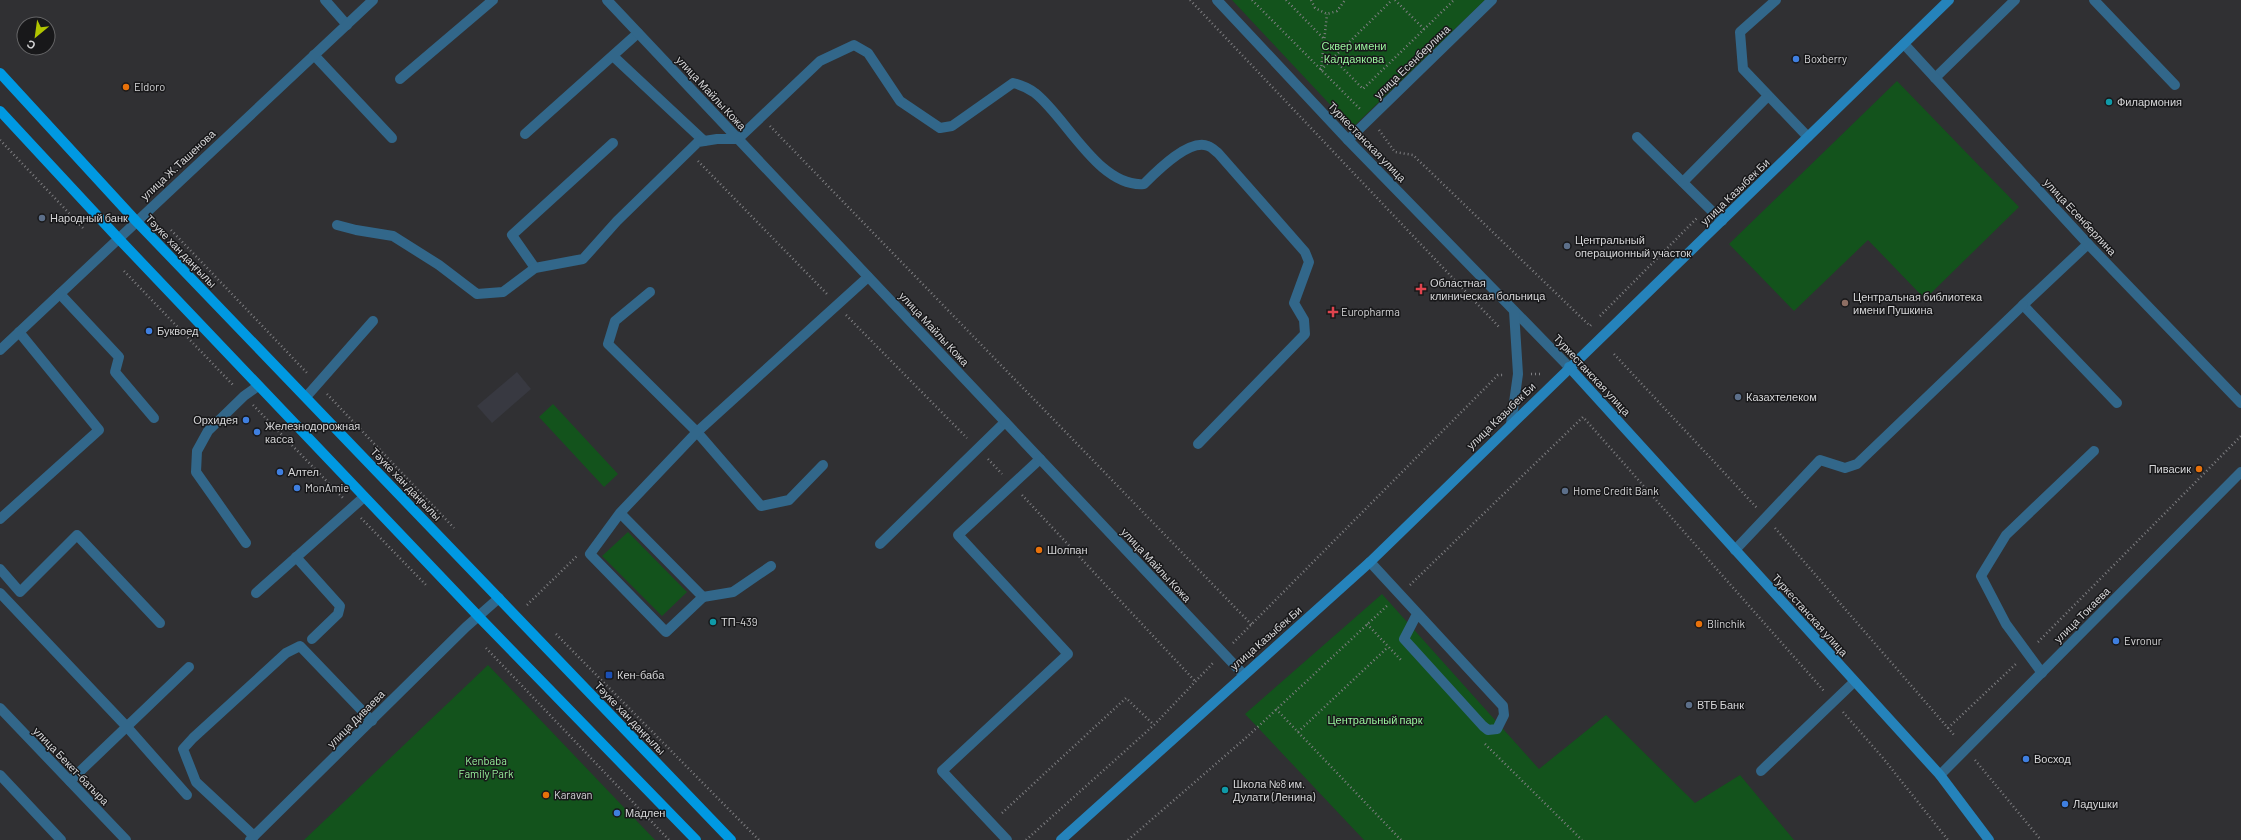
<svg xmlns="http://www.w3.org/2000/svg" width="2241" height="840" font-family="Barlow,sans-serif">
	<style>
		.built { fill: #383941 }
		.green { fill: #13531c }
		.lines { fill: none; stroke-linecap: round; stroke-linejoin: round }
		.path { stroke: #7f7f82; stroke-width: 2.5; stroke-dasharray: 1 3; stroke-linecap: butt }
		.service { stroke: #32678a; stroke-width: 10 }
		.minor { stroke: #32678a; stroke-width: 10 }
		.tertiary { stroke: #32678a; stroke-width: 10 }
		.secondary { stroke: #2583bb; stroke-width: 10 }
		.primary { stroke: #0099e2; stroke-width: 10 }
		.shop-dot { fill: #3f7fe0; stroke: #18181a; stroke-width: 1.5 }
		.food-dot { fill: #e8710a; stroke: #18181a; stroke-width: 1.5 }
		.culture-dot { fill: #0f9aa8; stroke: #18181a; stroke-width: 1.5 }
		.service-dot { fill: #5c6f8a; stroke: #18181a; stroke-width: 1.5 }
		.health-dot { fill: #e0444e; stroke: #18181a; stroke-width: 1.5 }
		.education-dot { fill: #8d6e63; stroke: #18181a; stroke-width: 1.5 }
		.transit-dot { fill: #1a4fb4; stroke: #18181a; stroke-width: 1.5 }
		.labels { text-anchor: middle; stroke-width: 3; stroke-linejoin: round; paint-order: stroke }
		.park-label { font-size: 11px; fill: #99f49d; stroke: #18181a }
		.poi-label { font-size: 11px; fill: #d6d6d8; stroke: #18181a; text-anchor: start }
		.street-label { font-size: 11px; fill: #d6d6d8; stroke: #18181a }
	</style>
	<rect width="100%" height="100%" fill="#303033"/>
	<path class="built" d="M517 372 531 389 492 423 477 406Z"/>
	<g class="green">
		<path d="M1232 0H1485L1352 128Z"/>
		<path d="M1897 81 2019 207 1925 299 1868 240 1794 311 1729 244Z"/>
		<path d="M553 404 618 474 604 487 539 417Z"/>
		<path d="M628 532 687 592 662 616 602 556Z"/>
		<path d="M1382 594 1539 769 1606 715 1695 803 1740 775 1794 840H1364L1245 714Z"/>
		<path d="M488 665 655 840H304Z"/>
	</g>
	<g class="lines">
		<g class="path">
			<path d="M1190 0 1500 328"/>
			<path d="M1252 0 1360 109"/>
			<path d="M1286 0 1325 40"/>
			<path d="M1311 0 1315 8 1327 14 1337 11 1345 0"/>
			<path d="M1395 0 1424 29"/>
			<path d="M1333 58 1363 89 1454 0"/>
			<path d="M1321 70 1392 0"/>
			<path d="M1321 70 1327 14"/>
			<path d="M770 126 1252 625"/>
			<path d="M1379 130 1395 152 1413 155 1590 326 1591 325"/>
			<path d="M0 140 83 228"/>
			<path d="M698 161 828 295"/>
			<path d="M171 230 308 374"/>
			<path d="M124 271 234 386"/>
			<path d="M846 315 967 438"/>
			<path d="M1600 316 1698 217"/>
			<path d="M1614 354 1757 508"/>
			<path d="M1531 374H1541"/>
			<path d="M327 394 454 528"/>
			<path d="M253 405 343 498"/>
			<path d="M988 459 1002 474"/>
			<path d="M1022 495 1195 681"/>
			<path d="M361 518 426 585"/>
			<path d="M1775 528 1954 735"/>
			<path d="M1410 585 1583 417 1824 691"/>
			<path d="M527 605 577 556"/>
			<path d="M1367 624 1401 660"/>
			<path d="M556 634 759 840"/>
			<path d="M2038 642 2241 436"/>
			<path d="M1233 643 1498 375H1505"/>
			<path d="M486 648 669 840"/>
			<path d="M1276 709 1401 840"/>
			<path d="M1843 712 1883 758 1948 840"/>
			<path d="M1948 728 2017 663"/>
			<path d="M1298 732 1388 647"/>
			<path d="M1485 744 1582 840"/>
			<path d="M1975 760 2041 840"/>
			<path d="M1002 813 1126 698 1154 725"/>
			<path d="M1026 840 1154 725 1213 663"/>
			<path d="M1128 840 1248 736 1389 604"/>
		</g>
		<g class="service">
			<path d="M325 0 347 25"/>
			<path d="M1776 0 1740 32 1743 69 1808 137"/>
			<path d="M2094 0 2175 85"/>
			<path d="M314 55 392 138"/>
			<path d="M613 56 704 141"/>
			<path d="M1935 78 2015 0"/>
			<path d="M400 79 493 0"/>
			<path d="M525 134 638 33"/>
			<path d="M1637 137 1722 221"/>
			<path d="M1683 182 1768 96"/>
			<path d="M2088 244 2023 305 2117 403"/>
			<path d="M535 268 512 235 613 143"/>
			<path d="M650 292 615 321 608 344 697 432 761 506 789 500 823 465"/>
			<path d="M60 294 119 357 115 372 154 418"/>
			<path d="M306 397 373 321"/>
			<path d="M620 513 703 597 666 632 590 554 620 513 697 432 868 277"/>
			<path d="M0 519 99 430 19 332"/>
			<path d="M246 543 196 472 197 451 208 431 244 396 258 386"/>
			<path d="M880 544 1005 422"/>
			<path d="M1735 550 1820 460 1845 468 1857 464 2023 305"/>
			<path d="M296 557 340 606 338 614 312 639"/>
			<path d="M1370 562 1503 706 1504 715 1497 729 1488 730 1483 726 1404 639 1417 614"/>
			<path d="M0 569 20 592 77 535 160 623"/>
			<path d="M0 593 127 727 187 795"/>
			<path d="M256 593 364 497"/>
			<path d="M703 597 733 592 771 566"/>
			<path d="M2042 673 2006 624 1981 576 2006 535 2094 451"/>
			<path d="M1761 771 1854 682"/>
			<path d="M70 781 189 667"/>
			<path d="M254 836 196 782 183 749 193 738 286 653 300 646 372 721"/>
			<path d="M1007 840 942 771 1068 654 958 535 1040 459"/>
		</g>
		<g class="minor">
			<path d="M607 0 1243 674"/>
			<path d="M1904 44 2088 244 2241 403"/>
			<path d="M1348 140 1492 0"/>
			<path d="M337 225 356 230 393 236 439 265 477 294 503 292 535 268 583 259 617 221 698 142 717 139H738L820 61 854 45 868 53 900 101 940 128 952 126 1013 83C1021 85 1028 88 1035 93 1066 117 1099 188 1144 184 1156 172 1189 138 1208 146 1212 147 1215 151 1218 153L1305 252 1309 262 1294 303 1304 320 1305 334 1198 444"/>
			<path d="M0 708 126 840"/>
			<path d="M0 775 61 840"/>
			<path d="M250 840 466 627 499 598"/>
		</g>
		<g class="tertiary">
			<path d="M1217 0 1348 140 1569 367"/>
			<path d="M0 350 373 0"/>
			<path d="M1511 424 1518 374 1514 311"/>
			<path d="M1940 775 2241 472"/>
		</g>
		<g class="secondary">
			<path d="M1569 367 1940 775 1989 840"/>
			<path d="M1061 840 1370 562 1949 0"/>
		</g>
		<g class="primary">
			<path d="M0 73 136 221 731 840"/>
			<path d="M0 111 118 238 479 617 696 840"/>
		</g>
	</g>
	<g class="shop-dot">
		<circle cx="1796" cy="59" r="4"/>
		<circle cx="149" cy="331" r="4"/>
		<circle cx="246" cy="420" r="4"/>
		<circle cx="257" cy="432" r="4"/>
		<circle cx="280" cy="472" r="4"/>
		<circle cx="297" cy="488" r="4"/>
		<circle cx="2116" cy="641" r="4"/>
		<circle cx="2026" cy="759" r="4"/>
		<circle cx="2065" cy="804" r="4"/>
		<circle cx="617" cy="813" r="4"/>
	</g>
	<g class="food-dot">
		<circle cx="126" cy="87" r="4"/>
		<circle cx="2199" cy="469" r="4"/>
		<circle cx="1039" cy="550" r="4"/>
		<circle cx="1699" cy="624" r="4"/>
		<circle cx="546" cy="795" r="4"/>
	</g>
	<g class="culture-dot">
		<circle cx="2109" cy="102" r="4"/>
		<circle cx="713" cy="622" r="4"/>
		<circle cx="1225" cy="790" r="4"/>
	</g>
	<g class="service-dot">
		<circle cx="42" cy="218" r="4"/>
		<circle cx="1567" cy="246" r="4"/>
		<circle cx="1738" cy="397" r="4"/>
		<circle cx="1565" cy="491" r="4"/>
		<circle cx="1689" cy="705" r="4"/>
	</g>
	<g class="health-dot">
		<path d="M1419 283h4v4h4v4h-4v4h-4v-4h-4v-4h4z"/>
		<path d="M1331 306h4v4h4v4h-4v4h-4v-4h-4v-4h4z"/>
	</g>
	<circle class="education-dot" cx="1845" cy="303" r="4"/>
	<rect class="transit-dot" x="605" y="671" width="8" height="8" rx="2"/>
	<g class="labels">
		<g class="park-label">
			<text x="1354" y="50">Сквер имени<tspan x="1354" dy="13">Калдаякова</tspan></text>
			<text x="1375" y="724">Центральный парк</text>
			<text x="486" y="765">Kenbaba<tspan x="486" dy="13">Family Park</tspan></text>
		</g>
		<g class="poi-label">
			<text x="1804" y="63">Boxberry</text>
			<text x="134" y="91">Eldoro</text>
			<text x="2117" y="106">Филармония</text>
			<text x="50" y="222">Народный банк</text>
			<text x="1575" y="244">Центральный<tspan x="1575" dy="13">операционный участок</tspan></text>
			<text x="1430" y="287">Областная<tspan x="1430" dy="13">клиническая больница</tspan></text>
			<text x="1853" y="301">Центральная библиотека<tspan x="1853" dy="13">имени Пушкина</tspan></text>
			<text x="1341" y="316">Europharma</text>
			<text x="157" y="335">Буквоед</text>
			<text x="1746" y="401">Казахтелеком</text>
			<text x="238" y="424" text-anchor="end">Орхидея</text>
			<text x="265" y="430">Железнодорожная<tspan x="265" dy="13">касса</tspan></text>
			<text x="2191" y="473" text-anchor="end">Пивасик</text>
			<text x="288" y="476">Алтел</text>
			<text x="305" y="492">MonAmie</text>
			<text x="1573" y="495">Home Credit Bank</text>
			<text x="1047" y="554">Шолпан</text>
			<text x="721" y="626">ТП-439</text>
			<text x="1707" y="628">Blinchik</text>
			<text x="2124" y="645">Evronur</text>
			<text x="617" y="679">Кен-баба</text>
			<text x="1697" y="709">ВТБ Банк</text>
			<text x="2034" y="763">Восход</text>
			<text x="1233" y="788">Школа №8 им.<tspan x="1233" dy="13">Дулати (Ленина)</tspan></text>
			<text x="554" y="799">Karavan</text>
			<text x="2073" y="808">Ладушки</text>
			<text x="625" y="817">Мадлен</text>
		</g>
		<g class="street-label">
			<text transform="translate(1412 62) rotate(-44)" y="4">улица Есенберлина</text>
			<text transform="translate(711 93) rotate(47)" y="4">улица Майлы Кожа</text>
			<text transform="translate(1367 142) rotate(46)" y="4">Туркестанская улица</text>
			<text transform="translate(178 165) rotate(-43)" y="4">улица Ж.Ташенова</text>
			<text transform="translate(1735 192) rotate(-44)" y="4">улица Казыбек Би</text>
			<text transform="translate(2080 217) rotate(47)" y="4">улица Есенберлина</text>
			<text transform="translate(181 251) rotate(46)" y="4">Тәуке хан даңғылы</text>
			<text transform="translate(934 329) rotate(47)" y="4">улица Майлы Кожа</text>
			<text transform="translate(1592 375) rotate(47)" y="4">Туркестанская улица</text>
			<text transform="translate(1501 416) rotate(-44)" y="4">улица Казыбек Би</text>
			<text transform="translate(406 484) rotate(46)" y="4">Тәуке хан даңғылы</text>
			<text transform="translate(1156 565) rotate(47)" y="4">улица Майлы Кожа</text>
			<text transform="translate(1810 615) rotate(48)" y="4">Туркестанская улица</text>
			<text transform="translate(2082 615) rotate(-45)" y="4">улица Токаева</text>
			<text transform="translate(1266 638) rotate(-41)" y="4">улица Казыбек Би</text>
			<text transform="translate(630 718) rotate(46)" y="4">Тәуке хан даңғылы</text>
			<text transform="translate(356 719) rotate(-45)" y="4">улица Диваева</text>
			<text transform="translate(71 766) rotate(46)" y="4">улица Бекет-батыра</text>
		</g>
	</g>
	<g transform="translate(36 36) rotate(209)"><circle r="19" fill="#18181a" stroke="#646466"/>
	<path d="M0-3L7 15L0 10L-7 15Z" fill="#b1c500"/>
	<text y="-6" font-size="11" font-weight="bold" text-anchor="middle" fill="#d6d6d8">С</text>
	</g>
</svg>
